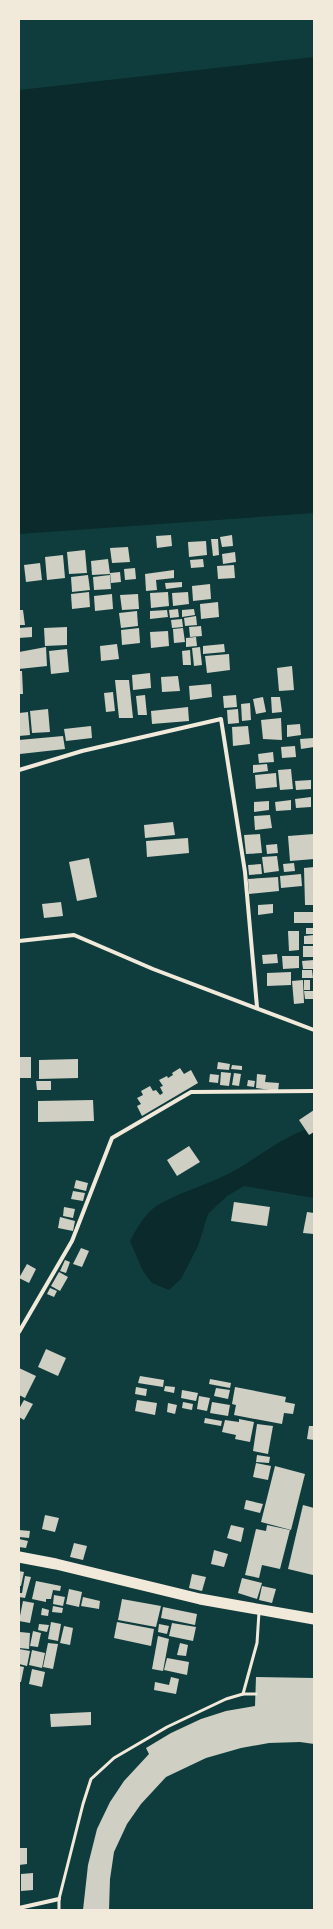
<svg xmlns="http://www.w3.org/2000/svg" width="333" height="1929" font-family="'DM Sans',sans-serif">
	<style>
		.water { fill: #0a2a2b }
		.building { fill: #cfcfc3 }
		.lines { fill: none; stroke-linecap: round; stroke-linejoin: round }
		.service { stroke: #f1e9da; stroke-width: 3 }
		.minor { stroke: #f1e9da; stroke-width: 4 }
		.trunk { stroke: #f1e9da; stroke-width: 11 }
	</style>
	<rect width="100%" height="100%" fill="#0f3d3e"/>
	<g class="water">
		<path d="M314 57V513L19 534V90Z"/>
		<path d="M304 1130 314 1132V1198L244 1186 227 1196 208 1214 198 1246 181 1279 169 1290 152 1283 143 1271 130 1241C137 1228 145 1213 158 1205 180 1192 207 1185 230 1173 256 1159 278 1140 304 1130Z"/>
	</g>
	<g class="building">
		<path d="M171 535 172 546 157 548 156 536Z"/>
		<path d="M232 535 233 546 222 547 220 537Z"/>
		<path d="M211 539H218L219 555 213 556Z"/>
		<path d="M206 541 207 555 189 557 188 542Z"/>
		<path d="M128 547 130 562 112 563 110 548Z"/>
		<path d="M85 550 87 573 69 574 67 552Z"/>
		<path d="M235 552 236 562 223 564 222 554Z"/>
		<path d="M63 555 65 578 47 580 45 557Z"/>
		<path d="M108 559 110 574 92 575 91 561Z"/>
		<path d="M203 559 204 567 191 568 190 560Z"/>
		<path d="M40 563 42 580 26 582 24 565Z"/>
		<path d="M234 565 235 578 218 579 217 566Z"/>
		<path d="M135 568 136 579 125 580 124 569Z"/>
		<path d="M174 570V578L156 580 157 590 146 591 145 574Z"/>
		<path d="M120 572 121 582 111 583 110 573Z"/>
		<path d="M88 575 90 590 72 592 71 577Z"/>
		<path d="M110 575 111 589 94 590 93 577Z"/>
		<path d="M182 582V587L166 589 165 583Z"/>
		<path d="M210 584 211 599 193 601 192 586Z"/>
		<path d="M89 592 90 607 72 609 71 594Z"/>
		<path d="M168 592 169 606 151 608 150 593Z"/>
		<path d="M188 592 189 604 173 606 172 593Z"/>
		<path d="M112 594 113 609 95 611 94 596Z"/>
		<path d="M138 594 139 609 122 610 120 595Z"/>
		<path d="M218 602 219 617 201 619 200 604Z"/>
		<path d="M178 609 179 617 170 618 169 610Z"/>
		<path d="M194 609 195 615 182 617V610Z"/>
		<path d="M19 610H23L25 625H19Z"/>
		<path d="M167 610 168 617 150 619V611Z"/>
		<path d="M137 611 138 626 121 628 119 613Z"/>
		<path d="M196 616 197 625 185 626 184 618Z"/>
		<path d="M182 619 183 627 172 628 171 620Z"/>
		<path d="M201 626 202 636 190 637 189 627Z"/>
		<path d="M32 627V637L19 638V628Z"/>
		<path d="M67 627V645L45 646 44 628Z"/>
		<path d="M139 628 140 643 122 645 121 630Z"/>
		<path d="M183 628 185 642 174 643 173 629Z"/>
		<path d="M168 631 169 646 151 648 150 632Z"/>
		<path d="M196 637 197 646 186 647V638Z"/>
		<path d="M117 644 119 659 101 661 100 646Z"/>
		<path d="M224 644 225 652 203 654V646Z"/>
		<path d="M46 647 47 666 19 669V652Z"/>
		<path d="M200 647 202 665 194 666 192 648Z"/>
		<path d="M67 649 69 672 51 674 49 651Z"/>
		<path d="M190 650 191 665H183L182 651Z"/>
		<path d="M229 654 230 670 207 673 205 656Z"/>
		<path d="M292 666 294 690 279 691 277 668Z"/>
		<path d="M19 671H22L23 694H19Z"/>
		<path d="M150 673 151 688 133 690 132 675Z"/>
		<path d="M178 676 180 691 162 692 161 677Z"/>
		<path d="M115 680H129L133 718H119Z"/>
		<path d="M211 684 212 697 190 700 189 686Z"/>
		<path d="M113 692 115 711 106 712 104 693Z"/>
		<path d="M145 695 147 715H138L136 696Z"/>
		<path d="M236 695 237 707 224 708 223 696Z"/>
		<path d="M263 697 266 712 256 714 253 699Z"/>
		<path d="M271 697H280L282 712 272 713Z"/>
		<path d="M250 703 251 720 242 721 241 704Z"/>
		<path d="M188 707 189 721 152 724 151 711Z"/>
		<path d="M48 709 50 732 32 733 30 711Z"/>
		<path d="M238 709 239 723 228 724 227 710Z"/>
		<path d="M28 712 30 735 19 736V713Z"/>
		<path d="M281 718 282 740 263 739 261 720Z"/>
		<path d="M300 724 301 735 287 737V725Z"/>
		<path d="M91 726 92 738 66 741 64 729Z"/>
		<path d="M248 726 250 744 233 746 232 727Z"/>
		<path d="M63 736 65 749 20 754 19 740Z"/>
		<path d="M314 738V747L301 749 300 739Z"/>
		<path d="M295 746 296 757 282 758 281 747Z"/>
		<path d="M273 752 274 762 259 763 258 754Z"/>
		<path d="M267 764 268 771 253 773V765Z"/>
		<path d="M291 769 293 789 280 790 278 770Z"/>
		<path d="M276 773 277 787 256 789 255 775Z"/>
		<path d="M311 780V789L296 790 295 781Z"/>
		<path d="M311 797V807L296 808 295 799Z"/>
		<path d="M291 800V810L276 811 275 802Z"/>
		<path d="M269 801V810L254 812V802Z"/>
		<path d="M270 815 272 828 255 830 254 816Z"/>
		<path d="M173 822 175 835 145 838 144 825Z"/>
		<path d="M260 834 262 853 246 854 244 835Z"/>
		<path d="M314 834V859L290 861 288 836Z"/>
		<path d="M188 838 189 853 147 857 146 841Z"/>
		<path d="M277 844 278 853 267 854 266 845Z"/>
		<path d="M277 856 279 871 264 873 262 857Z"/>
		<path d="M89 858 97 897 77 901 69 862Z"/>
		<path d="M294 863 295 871 284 872 283 864Z"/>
		<path d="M261 864 262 874 249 875 248 865Z"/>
		<path d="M314 867V905H305L304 868Z"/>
		<path d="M301 874 302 886 281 888 280 876Z"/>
		<path d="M278 877 279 891 249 894 248 879Z"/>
		<path d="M61 902 63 916 44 918 42 904Z"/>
		<path d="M273 904V913L258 915V905Z"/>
		<rect x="294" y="912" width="20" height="11"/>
		<rect x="306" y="928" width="8" height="6"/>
		<path d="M288 931H299V950L289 951Z"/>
		<path d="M314 935V944H304V936Z"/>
		<rect x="303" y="946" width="11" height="11"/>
		<path d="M277 954 278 963 263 964 262 955Z"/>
		<path d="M282 956H299V968L283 969Z"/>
		<path d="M314 960V969H303L302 961Z"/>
		<path d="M302 970H312L313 978H302Z"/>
		<path d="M291 972V985L267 986V973Z"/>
		<path d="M303 980 304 1003 294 1004 292 981Z"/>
		<rect x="304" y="980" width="6" height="10"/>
		<path d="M304 991H314V999H305Z"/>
		<rect x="19" y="1057" width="12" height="21"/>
		<path d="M78 1059V1078L39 1079V1060Z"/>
		<path d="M218 1062 230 1064 229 1070 217 1069Z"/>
		<path d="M232 1065 242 1066V1070L231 1069Z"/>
		<path d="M180 1068 184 1074 191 1070 198 1083 142 1116 137 1106 141 1104 137 1098 143 1095 141 1091 150 1086 153 1091 156 1090 160 1095 163 1093 160 1087 163 1086 159 1080 167 1076 168 1078 173 1075 172 1073Z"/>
		<path d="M221 1072 231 1073 229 1086 220 1085Z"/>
		<path d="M234 1073 241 1074 239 1086 232 1085Z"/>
		<path d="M210 1074 219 1075 218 1083 209 1082Z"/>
		<path d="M257 1074 266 1075 265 1082 279 1083 278 1091 256 1088Z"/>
		<path d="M248 1080 255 1081 254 1087 247 1086Z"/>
		<path d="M36 1081H51V1090H37Z"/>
		<path d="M93 1100 94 1121 38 1122V1101Z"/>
		<path d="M314 1110V1132L309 1135 299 1120Z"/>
		<path d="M189 1146 200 1162 177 1176 167 1160Z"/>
		<path d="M76 1180 88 1183 86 1191 74 1188Z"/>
		<path d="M73 1191 85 1193 83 1201 71 1199Z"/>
		<path d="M234 1202 270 1207 267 1226 231 1221Z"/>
		<path d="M64 1207 75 1209 73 1218 63 1216Z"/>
		<path d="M307 1212 314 1213V1234L303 1233Z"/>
		<path d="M60 1217 75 1221 73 1231 58 1228Z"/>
		<path d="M81 1248 89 1251 82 1267 73 1264Z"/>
		<path d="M65 1260 70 1262 66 1273 60 1271Z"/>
		<path d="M27 1264 36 1269 29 1283 19 1278Z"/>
		<path d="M59 1272 68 1277 60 1291 51 1286Z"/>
		<path d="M50 1288 57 1291 54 1297 47 1294Z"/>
		<path d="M46 1349 66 1358 58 1376 38 1367Z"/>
		<path d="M19 1368 36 1376 25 1398 19 1395Z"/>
		<path d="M140 1376 164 1380 163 1387 138 1383Z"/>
		<path d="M210 1379 231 1383 230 1388 209 1384Z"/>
		<path d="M165 1386 175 1387 174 1393 164 1391Z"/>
		<path d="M136 1387 147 1389 146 1396 135 1394Z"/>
		<path d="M235 1387 286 1397 285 1402 295 1404 293 1414 284 1413 282 1424 234 1415 236 1405 232 1404Z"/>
		<path d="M216 1388 230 1390 228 1399 214 1396Z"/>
		<path d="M182 1390 198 1393 196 1401 181 1398Z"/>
		<path d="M199 1396 210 1398 207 1411 197 1409Z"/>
		<path d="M24 1400 33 1404 24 1420 19 1417V1409Z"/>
		<path d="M137 1400 157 1403 155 1415 135 1411Z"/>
		<path d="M183 1402 193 1404 192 1410 182 1408Z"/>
		<path d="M212 1402 230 1405 228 1416 210 1413Z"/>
		<path d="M168 1403 177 1405 175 1414 167 1412Z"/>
		<path d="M205 1418 222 1421 221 1426 204 1423Z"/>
		<path d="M239 1419 254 1422 250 1442 235 1439 236 1435 222 1432 225 1420 239 1422Z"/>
		<path d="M257 1424 273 1426 268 1454 253 1451Z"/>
		<path d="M309 1426H314V1440L307 1439Z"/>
		<path d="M257 1455 270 1457 269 1463 256 1462Z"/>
		<path d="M256 1463 271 1466 268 1480 253 1477Z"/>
		<path d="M275 1466 305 1474 291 1530 261 1522Z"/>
		<path d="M246 1500 263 1504 260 1513 244 1509Z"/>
		<path d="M303 1505 314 1508 313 1575 288 1569Z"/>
		<path d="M45 1515 59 1518 55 1532 42 1529Z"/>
		<path d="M231 1525 244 1528 241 1542 227 1538Z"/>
		<path d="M267 1525 290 1530 280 1569 262 1565 259 1578 245 1575 256 1529 266 1531Z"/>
		<path d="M19 1530 30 1531 29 1538 19 1537Z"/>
		<path d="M19 1539 28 1541 26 1548 19 1547Z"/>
		<path d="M74 1543 87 1546 83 1560 70 1557Z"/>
		<path d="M214 1550 228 1554 224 1567 211 1564Z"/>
		<path d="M19 1571 24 1572 21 1586H19Z"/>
		<path d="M192 1574 206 1577 202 1591 189 1588Z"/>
		<path d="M25 1576 31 1577 25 1598 19 1597V1593H22Z"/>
		<path d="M242 1578 262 1583 257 1599 238 1593Z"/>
		<path d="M36 1581 61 1586 60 1591 53 1590 51 1599H46V1602L32 1599Z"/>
		<path d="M262 1586 276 1589 272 1603 259 1600Z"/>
		<path d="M69 1589 82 1592 79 1607 66 1604Z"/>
		<path d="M54 1595 65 1597 63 1606 53 1604Z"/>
		<path d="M83 1597 100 1601 99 1609 81 1606Z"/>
		<path d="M122 1599 161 1606 156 1627 118 1620Z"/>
		<path d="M23 1601 34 1603 30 1623 19 1621Z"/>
		<path d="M53 1606 63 1608 62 1613 52 1612Z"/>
		<path d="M163 1607 197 1614 195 1625 161 1618Z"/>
		<path d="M42 1608 49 1610 48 1616 41 1615Z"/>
		<path d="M51 1622 61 1624 58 1641 48 1639Z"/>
		<path d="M117 1622 154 1629 151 1646 114 1638Z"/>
		<path d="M172 1623 196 1627 193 1641 169 1636Z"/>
		<path d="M39 1624 49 1625 47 1632 38 1630Z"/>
		<path d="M159 1624 169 1626 167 1634 158 1632Z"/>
		<path d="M64 1626 73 1628 70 1645 60 1643Z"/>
		<path d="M33 1631 41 1633 38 1647 30 1646Z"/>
		<path d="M20 1632 30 1633 29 1649 19 1648Z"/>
		<path d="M158 1636 169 1639 163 1671 152 1669Z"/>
		<path d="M48 1643 58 1644 53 1669 43 1667Z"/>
		<path d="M180 1643 188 1645 186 1656 177 1655Z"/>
		<path d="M19 1649 30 1651 27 1666 19 1664Z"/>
		<path d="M32 1650 45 1653 42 1668 29 1665Z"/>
		<path d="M167 1658 189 1662 187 1675 164 1670Z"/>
		<path d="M19 1666 24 1667 21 1682H19Z"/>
		<path d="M32 1669 45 1672 42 1687 29 1684Z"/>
		<path d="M171 1677 179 1679 176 1694 154 1690 155 1682 169 1685Z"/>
		<path d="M256 1677 314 1678V1744L300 1742 269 1743 241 1748 206 1758 166 1777 141 1804 127 1824 114 1852 110 1879 109 1910H83L88 1865 97 1829 110 1802 124 1781 149 1754 146 1748 171 1733 201 1719 226 1711 255 1706Z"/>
		<path d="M91 1712V1725L51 1727 50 1714Z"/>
		<path d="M19 1848H27V1864L19 1865Z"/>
		<path d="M33 1873V1890L21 1891V1874Z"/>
	</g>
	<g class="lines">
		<g class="service">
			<path d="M243 1694 257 1643 259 1612"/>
			<path d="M59 1910V1899L83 1804 91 1779 114 1758 167 1727 226 1699 243 1694H256"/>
		</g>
		<g class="minor">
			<path d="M19 770 82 751 221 719 245 872 257 1007"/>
			<path d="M19 941 74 935 153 969 314 1030"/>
			<path d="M19 1332 72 1241 112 1138 191 1092 314 1091"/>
			<path d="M19 1908 59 1899"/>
		</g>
		<path class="trunk" d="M19 1557 56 1564 200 1599 314 1619"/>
	</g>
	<rect width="333" height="1929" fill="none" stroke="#f1e9da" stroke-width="40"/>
</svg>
